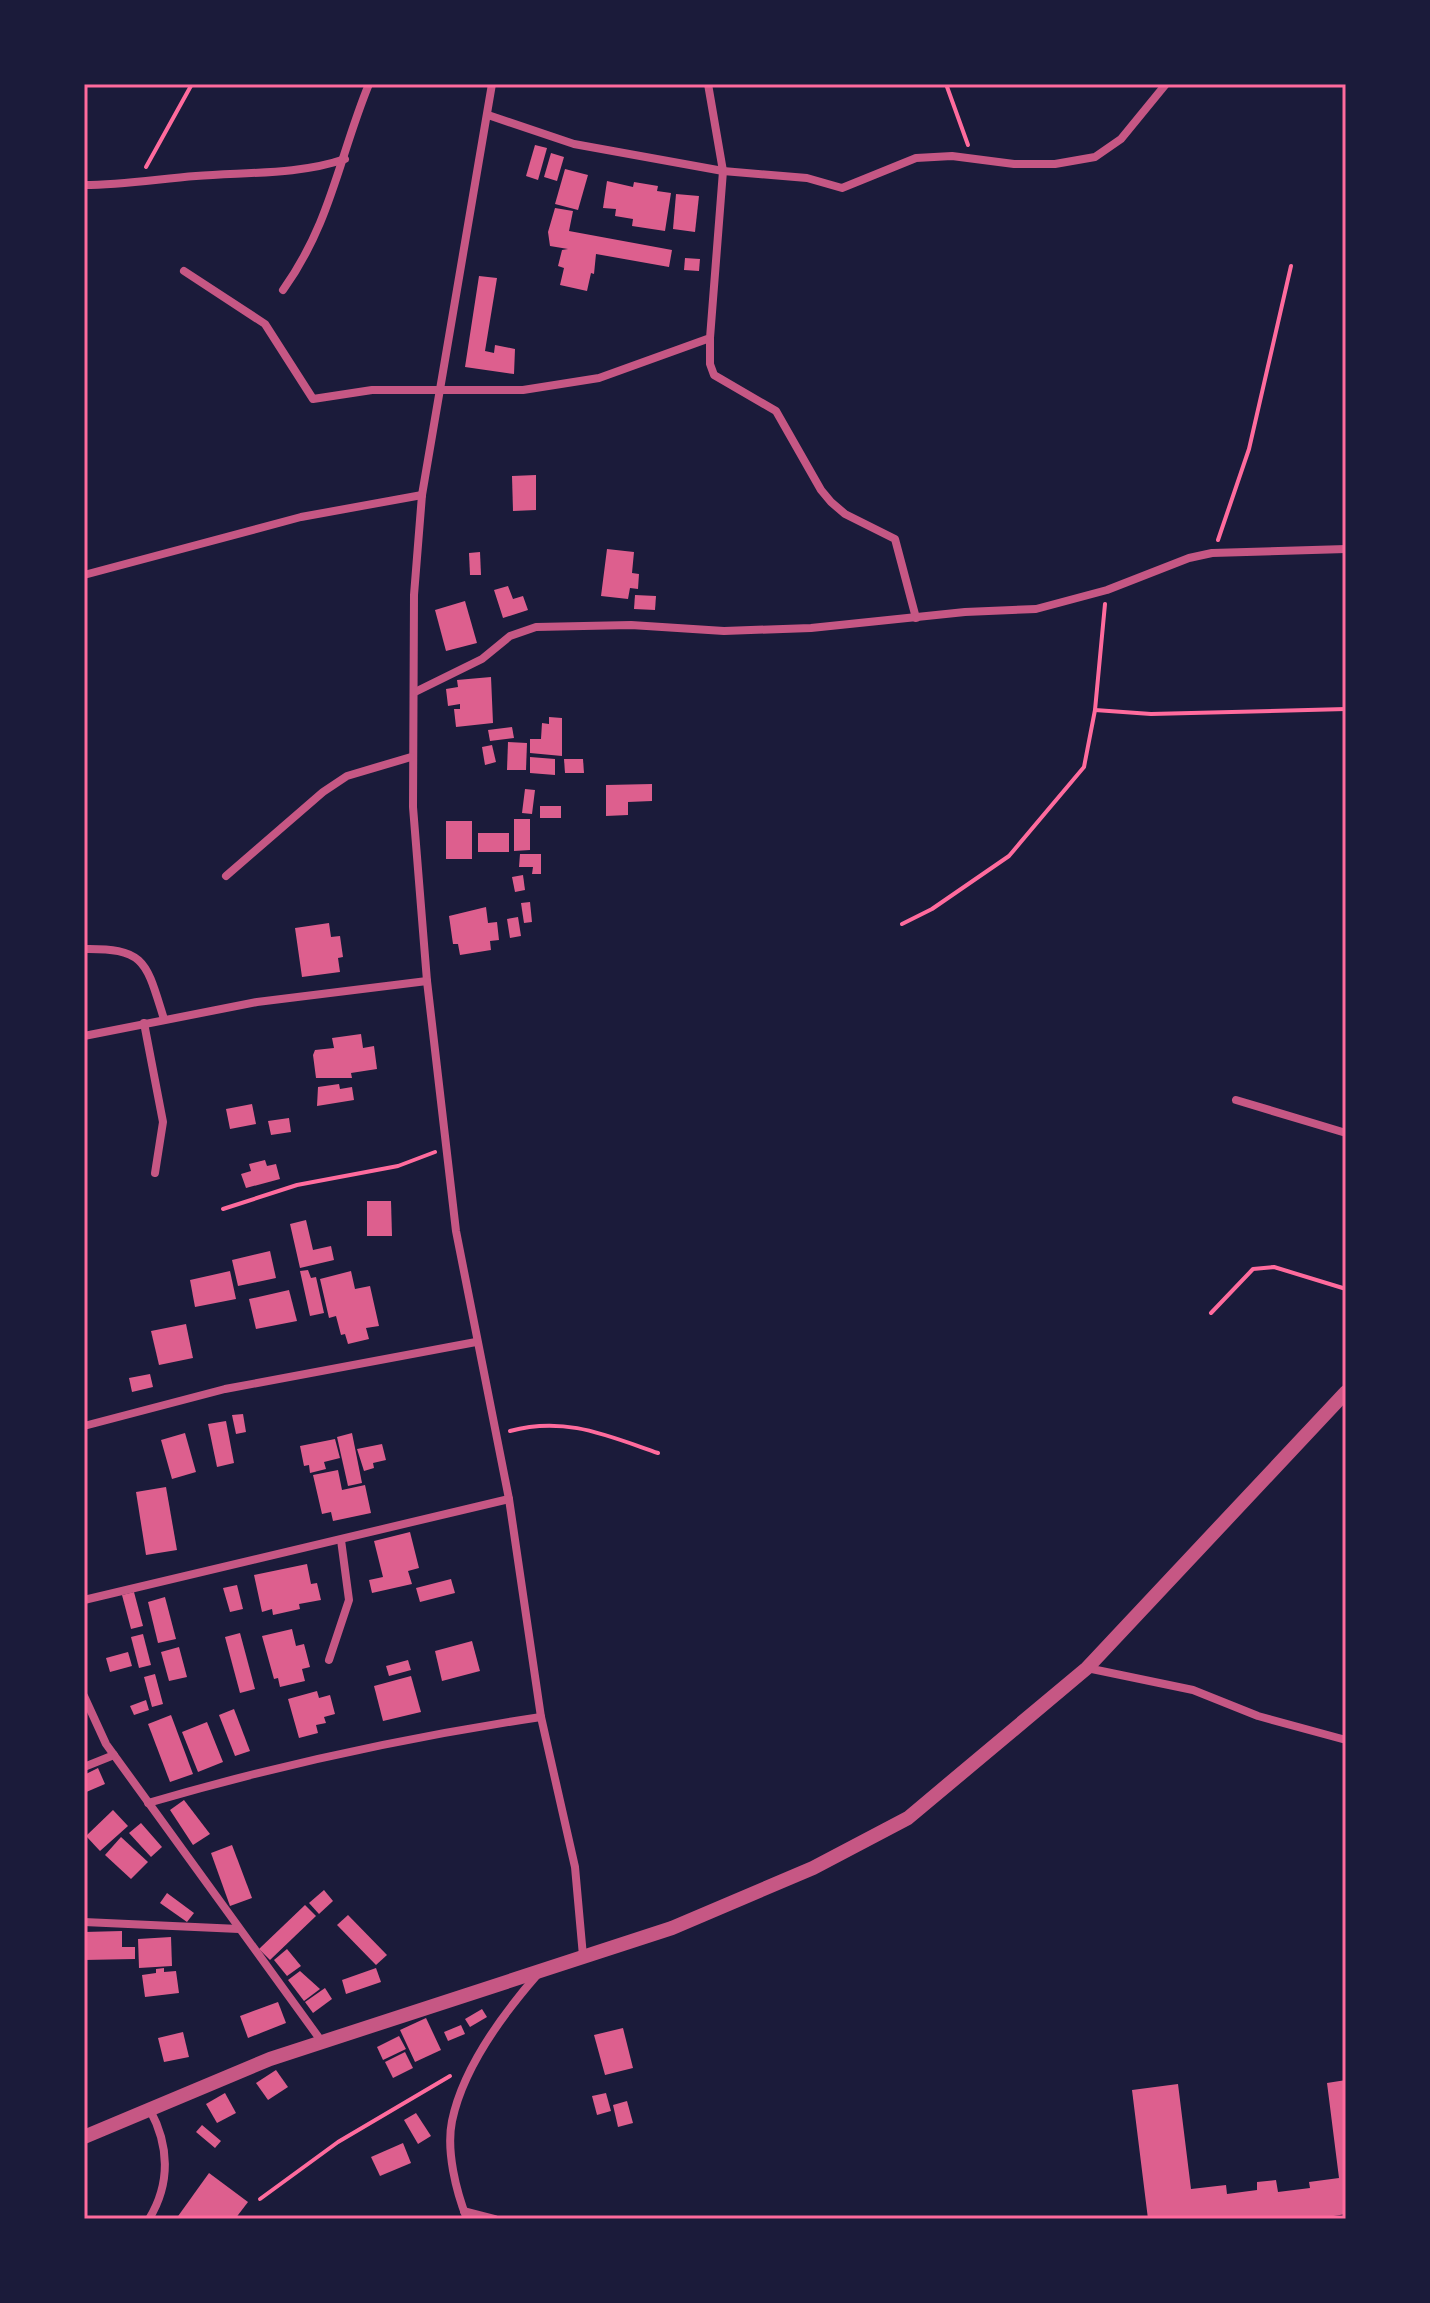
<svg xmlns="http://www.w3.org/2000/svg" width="1430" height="2303" font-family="Ubuntu,sans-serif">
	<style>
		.building { fill: #dd5f8e }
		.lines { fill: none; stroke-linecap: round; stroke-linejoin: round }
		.path { stroke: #ff6b9d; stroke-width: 4 }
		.minor { stroke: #c65784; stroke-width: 8 }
		.tertiary { stroke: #c65784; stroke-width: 14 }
		.neatline { fill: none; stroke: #ff6b9d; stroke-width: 3 }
	</style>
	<rect width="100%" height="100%" fill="#1b1b3a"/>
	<g class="building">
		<path d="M535 145 547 148 538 180 526 176Z"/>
		<path d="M551 153 564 157 557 181 544 177Z"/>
		<path d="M565 169 588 175 578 210 555 204Z"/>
		<path d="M607 181 633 187 634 182 658 186 657 191 671 193 665 231 632 226 633 219 615 216 616 209 603 208Z"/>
		<path d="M676 194 699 196 695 232 673 229Z"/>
		<path d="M555 208 573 211 569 231 672 250 669 267 596 254 594 274 591 273 587 291 560 285 564 268 558 266 562 250 568 249 550 246 548 232Z"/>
		<path d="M685 258 700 259 699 271 684 270Z"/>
		<path d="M479 276 497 278 485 351 494 353 495 345 515 349 514 374 465 367Z"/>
		<path d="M536 475V510L513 511 512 476Z"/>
		<path d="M607 549 634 552 632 573 639 574 638 589 630 588 628 599 601 596Z"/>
		<path d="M480 552 481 575H470L469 553Z"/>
		<path d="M508 586 513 599 523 596 528 610 503 618 494 590Z"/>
		<path d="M635 595 656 596 655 610 634 609Z"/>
		<path d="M465 601 477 643 446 651 435 610Z"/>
		<path d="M491 677 493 723 456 727 454 709H460V704L448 706 446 689 458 687 457 680Z"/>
		<path d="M549 717 562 718V756L530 753V739H541L542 723 549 724Z"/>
		<path d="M512 727 514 738 490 741 488 730Z"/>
		<path d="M508 742 527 743 526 770H507Z"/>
		<path d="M492 745 496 762 485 765 482 747Z"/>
		<path d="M530 757 555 759V775L530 773Z"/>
		<path d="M564 759H583L584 773H565Z"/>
		<path d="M652 784V801L628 802V815L606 816V785Z"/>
		<path d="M525 789 535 790 532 814 522 813Z"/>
		<rect x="540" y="806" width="21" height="12"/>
		<path d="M514 819H530V850L514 851Z"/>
		<rect x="446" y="821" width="26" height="38"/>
		<rect x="478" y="833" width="31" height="19"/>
		<path d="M520 854H541V874H532L533 867H519Z"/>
		<path d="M523 875 525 890 515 892 512 877Z"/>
		<path d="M530 902 532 922 524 923 521 903Z"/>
		<path d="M486 907 488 923 497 922 499 940 490 941 491 950 460 955 458 944H453L449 916Z"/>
		<path d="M518 917 521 936 510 938 507 919Z"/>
		<path d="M329 923 331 937 340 936 343 957 338 958 340 972 302 977 295 928Z"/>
		<path d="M361 1034 363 1048 374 1046 377 1069 351 1073 352 1078H316L313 1055 315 1050 334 1048 332 1038Z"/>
		<path d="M339 1084 340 1089 352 1087 354 1100 317 1106 318 1087Z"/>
		<path d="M252 1104 256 1124 230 1129 226 1109Z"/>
		<path d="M289 1118 291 1132 271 1135 268 1121Z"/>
		<path d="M265 1160 267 1166 276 1164 280 1179 246 1188 241 1174 251 1171 249 1164Z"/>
		<path d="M367 1201H391L392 1236H367Z"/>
		<path d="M306 1220 313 1250 331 1246 334 1260 300 1268 290 1224Z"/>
		<path d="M270 1251 276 1278 238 1286 232 1260Z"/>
		<path d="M308 1270 311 1278 316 1277 324 1313 310 1316 300 1271Z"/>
		<path d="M230 1271 236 1299 195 1307 190 1280Z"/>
		<path d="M351 1271 355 1289 370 1286 379 1326 366 1328 369 1339 348 1344 345 1334 341 1335 336 1316 329 1318 320 1279Z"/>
		<path d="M289 1290 297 1321 256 1329 249 1299Z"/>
		<path d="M186 1324 193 1358 159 1365 151 1331Z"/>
		<path d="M150 1374 153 1387 132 1392 129 1378Z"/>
		<path d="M243 1414 246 1432 236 1434 232 1415Z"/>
		<path d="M226 1421 234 1463 217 1467 208 1424Z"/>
		<path d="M185 1433 196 1472 172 1479 161 1440Z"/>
		<path d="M352 1433 362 1483 348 1486 337 1437Z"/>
		<path d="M335 1439 340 1458 324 1462 326 1469 310 1473 309 1465 304 1466 300 1446Z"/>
		<path d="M382 1444 386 1460 373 1463 374 1468 364 1471 357 1449Z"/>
		<path d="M338 1470 342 1490 365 1485 371 1513 333 1521 331 1512 322 1514 313 1475Z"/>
		<path d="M166 1487 177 1550 146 1555 136 1492Z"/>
		<path d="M410 1532 419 1568 408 1571 412 1584 372 1593 369 1580 383 1577 374 1541Z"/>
		<path d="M307 1564 311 1584 317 1583 321 1600 299 1604 300 1609 273 1615 272 1609 262 1612 254 1575Z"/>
		<path d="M451 1579 455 1593 420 1602 416 1588Z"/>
		<path d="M237 1585 243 1609 230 1612 223 1588Z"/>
		<path d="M134 1592 143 1626 131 1629 122 1595Z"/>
		<path d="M165 1597 176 1639 158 1643 148 1602Z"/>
		<path d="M292 1629 296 1646 304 1644 310 1667 302 1669 305 1681 280 1687 278 1678 274 1679 262 1636Z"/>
		<path d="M240 1633 255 1689 240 1693 225 1637Z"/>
		<path d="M143 1634 151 1665 139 1668 131 1637Z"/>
		<path d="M472 1641 480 1671 442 1681 435 1651Z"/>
		<path d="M179 1647 187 1677 169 1681 161 1652Z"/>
		<path d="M128 1652 132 1666 110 1672 106 1658Z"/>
		<path d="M408 1660 411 1670 389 1676 386 1666Z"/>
		<path d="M155 1674 163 1704 152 1707 144 1677Z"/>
		<path d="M411 1676 421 1712 383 1721 374 1686Z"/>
		<path d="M317 1691 319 1698 330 1695 335 1714 324 1717 326 1723 316 1725 318 1733 299 1738 288 1699Z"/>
		<path d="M146 1700 149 1710 134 1715 130 1706Z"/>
		<path d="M234 1709 250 1751 235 1756 219 1715Z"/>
		<path d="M171 1715 193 1774 170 1782 148 1724Z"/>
		<path d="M207 1722 223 1762 198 1772 182 1732Z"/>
		<path d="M98 1768 105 1784 84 1793V1775Z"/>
		<path d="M184 1800 210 1834 193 1845 170 1810Z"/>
		<path d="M113 1810 128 1826 100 1851 86 1836Z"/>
		<path d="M141 1823 162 1847 151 1857 129 1833Z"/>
		<path d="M121 1837 148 1862 131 1879 105 1855Z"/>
		<path d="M232 1845 252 1898 230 1906 211 1853Z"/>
		<path d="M324 1890 333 1901 319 1914 309 1903Z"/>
		<path d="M167 1893 194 1913 187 1922 160 1903Z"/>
		<path d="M305 1905 316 1916 270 1960 259 1949Z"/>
		<path d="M348 1915 387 1955 376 1965 337 1925Z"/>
		<path d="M122 1931V1947H135V1959L84 1960V1932Z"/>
		<path d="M171 1937 172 1966 139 1968 138 1939Z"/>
		<path d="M287 1949 301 1966 287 1976 274 1960Z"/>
		<path d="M164 1968V1972L176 1971 179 1993 145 1997 142 1975 156 1973V1969Z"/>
		<path d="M376 1968 381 1982 346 1994 342 1980Z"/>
		<path d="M300 1971 320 1989 304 2001 288 1980Z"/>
		<path d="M325 1988 332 1999 313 2013 305 2002Z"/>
		<path d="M278 2002 286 2023 248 2038 240 2016Z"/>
		<path d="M482 2009 487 2017 470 2027 465 2019Z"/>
		<path d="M426 2018 441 2050 415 2062 400 2030Z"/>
		<path d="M461 2025 465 2034 448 2041 444 2032Z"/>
		<path d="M623 2028 633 2068 605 2075 594 2035Z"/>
		<path d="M183 2032 189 2057 164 2062 158 2038Z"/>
		<path d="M399 2036 406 2049 383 2060 377 2047Z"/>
		<path d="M405 2052 413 2068 393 2078 385 2062Z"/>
		<path d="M276 2070 288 2087 268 2100 256 2083Z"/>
		<path d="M1346 2080V2214L1315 2219H1148L1132 2090 1178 2084 1191 2189 1226 2185 1227 2194 1257 2190V2182L1276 2180 1278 2192 1310 2188 1309 2182 1339 2178 1327 2083Z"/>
		<path d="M225 2093 236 2113 217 2123 206 2104Z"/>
		<path d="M606 2093 611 2111 597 2115 592 2096Z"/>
		<path d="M627 2101 633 2123 618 2127 613 2105Z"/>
		<path d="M416 2113 431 2136 418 2144 404 2120Z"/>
		<path d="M202 2125 221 2141 215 2148 196 2132Z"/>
		<path d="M403 2143 411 2163 380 2176 371 2157Z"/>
		<path d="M209 2173 248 2202 235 2219H176Z"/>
	</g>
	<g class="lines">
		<g class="path">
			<path d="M946 84 968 145"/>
			<path d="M146 167 192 84"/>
			<path d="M1218 540 1249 449 1291 266"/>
			<path d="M1095 710 1151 714 1346 709"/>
			<path d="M902 924 932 909 1009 856 1084 767 1095 710 1105 604"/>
			<path d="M223 1209 297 1185 398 1166 435 1152"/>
			<path d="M1211 1313 1253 1269 1274 1267 1346 1289"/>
			<path d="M510 1431C564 1416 606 1435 658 1453"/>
			<path d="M260 2199 338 2142 450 2076"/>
		</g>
		<g class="minor">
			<path d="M492 84 422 495 414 595 413 807 427 981 456 1231 509 1499 541 1717 575 1867 583 1956"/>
			<path d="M488 115 574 144 723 171 807 178 842 188 916 158 952 156 1014 164H1055L1095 157 1121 139 1166 84"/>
			<path d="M84 185C122 185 158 179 196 176 244 172 299 175 345 159"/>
			<path d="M184 271 265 324 313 399 372 390H523L599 378 710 338 723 171 708 84"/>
			<path d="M283 290C331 223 339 157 369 84"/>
			<path d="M710 338V364L714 375 776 411 821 490 831 502 845 514 895 539 916 618"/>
			<path d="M84 575 301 517 422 495"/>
			<path d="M415 692 482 659 510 636 536 627 631 625 724 631 811 628 965 612 1036 609 1107 590 1189 558 1212 553 1346 549"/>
			<path d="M226 876 323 792 347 776 411 757"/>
			<path d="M84 949C146 948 146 962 164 1019"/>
			<path d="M144 1023 163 1122 155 1173"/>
			<path d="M84 1036 257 1002 427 981"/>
			<path d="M1236 1100 1346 1133"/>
			<path d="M84 1426 225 1389 476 1342"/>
			<path d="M84 1600 509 1499"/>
			<path d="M329 1660 349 1600 341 1540"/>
			<path d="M1087 1668 1193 1690 1258 1716 1346 1740"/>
			<path d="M84 1696 106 1744 322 2042"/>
			<path d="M84 1767 114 1755"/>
			<path d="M148 1803C278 1765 408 1737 541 1717"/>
			<path d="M84 1922 239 1929"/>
			<path d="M464 2211 495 2219"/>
			<path d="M149 2219C171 2183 169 2145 150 2110"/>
			<path d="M467 2219C456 2191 446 2151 452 2121 463 2068 503 2014 537 1975"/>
		</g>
		<path class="tertiary" d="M84 2137 270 2059 672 1928 813 1868 908 1818 1087 1668 1346 1392"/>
	</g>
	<rect width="1430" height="2303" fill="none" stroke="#1b1b3a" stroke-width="172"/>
	<rect x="86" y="86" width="1258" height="2131" class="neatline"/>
</svg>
